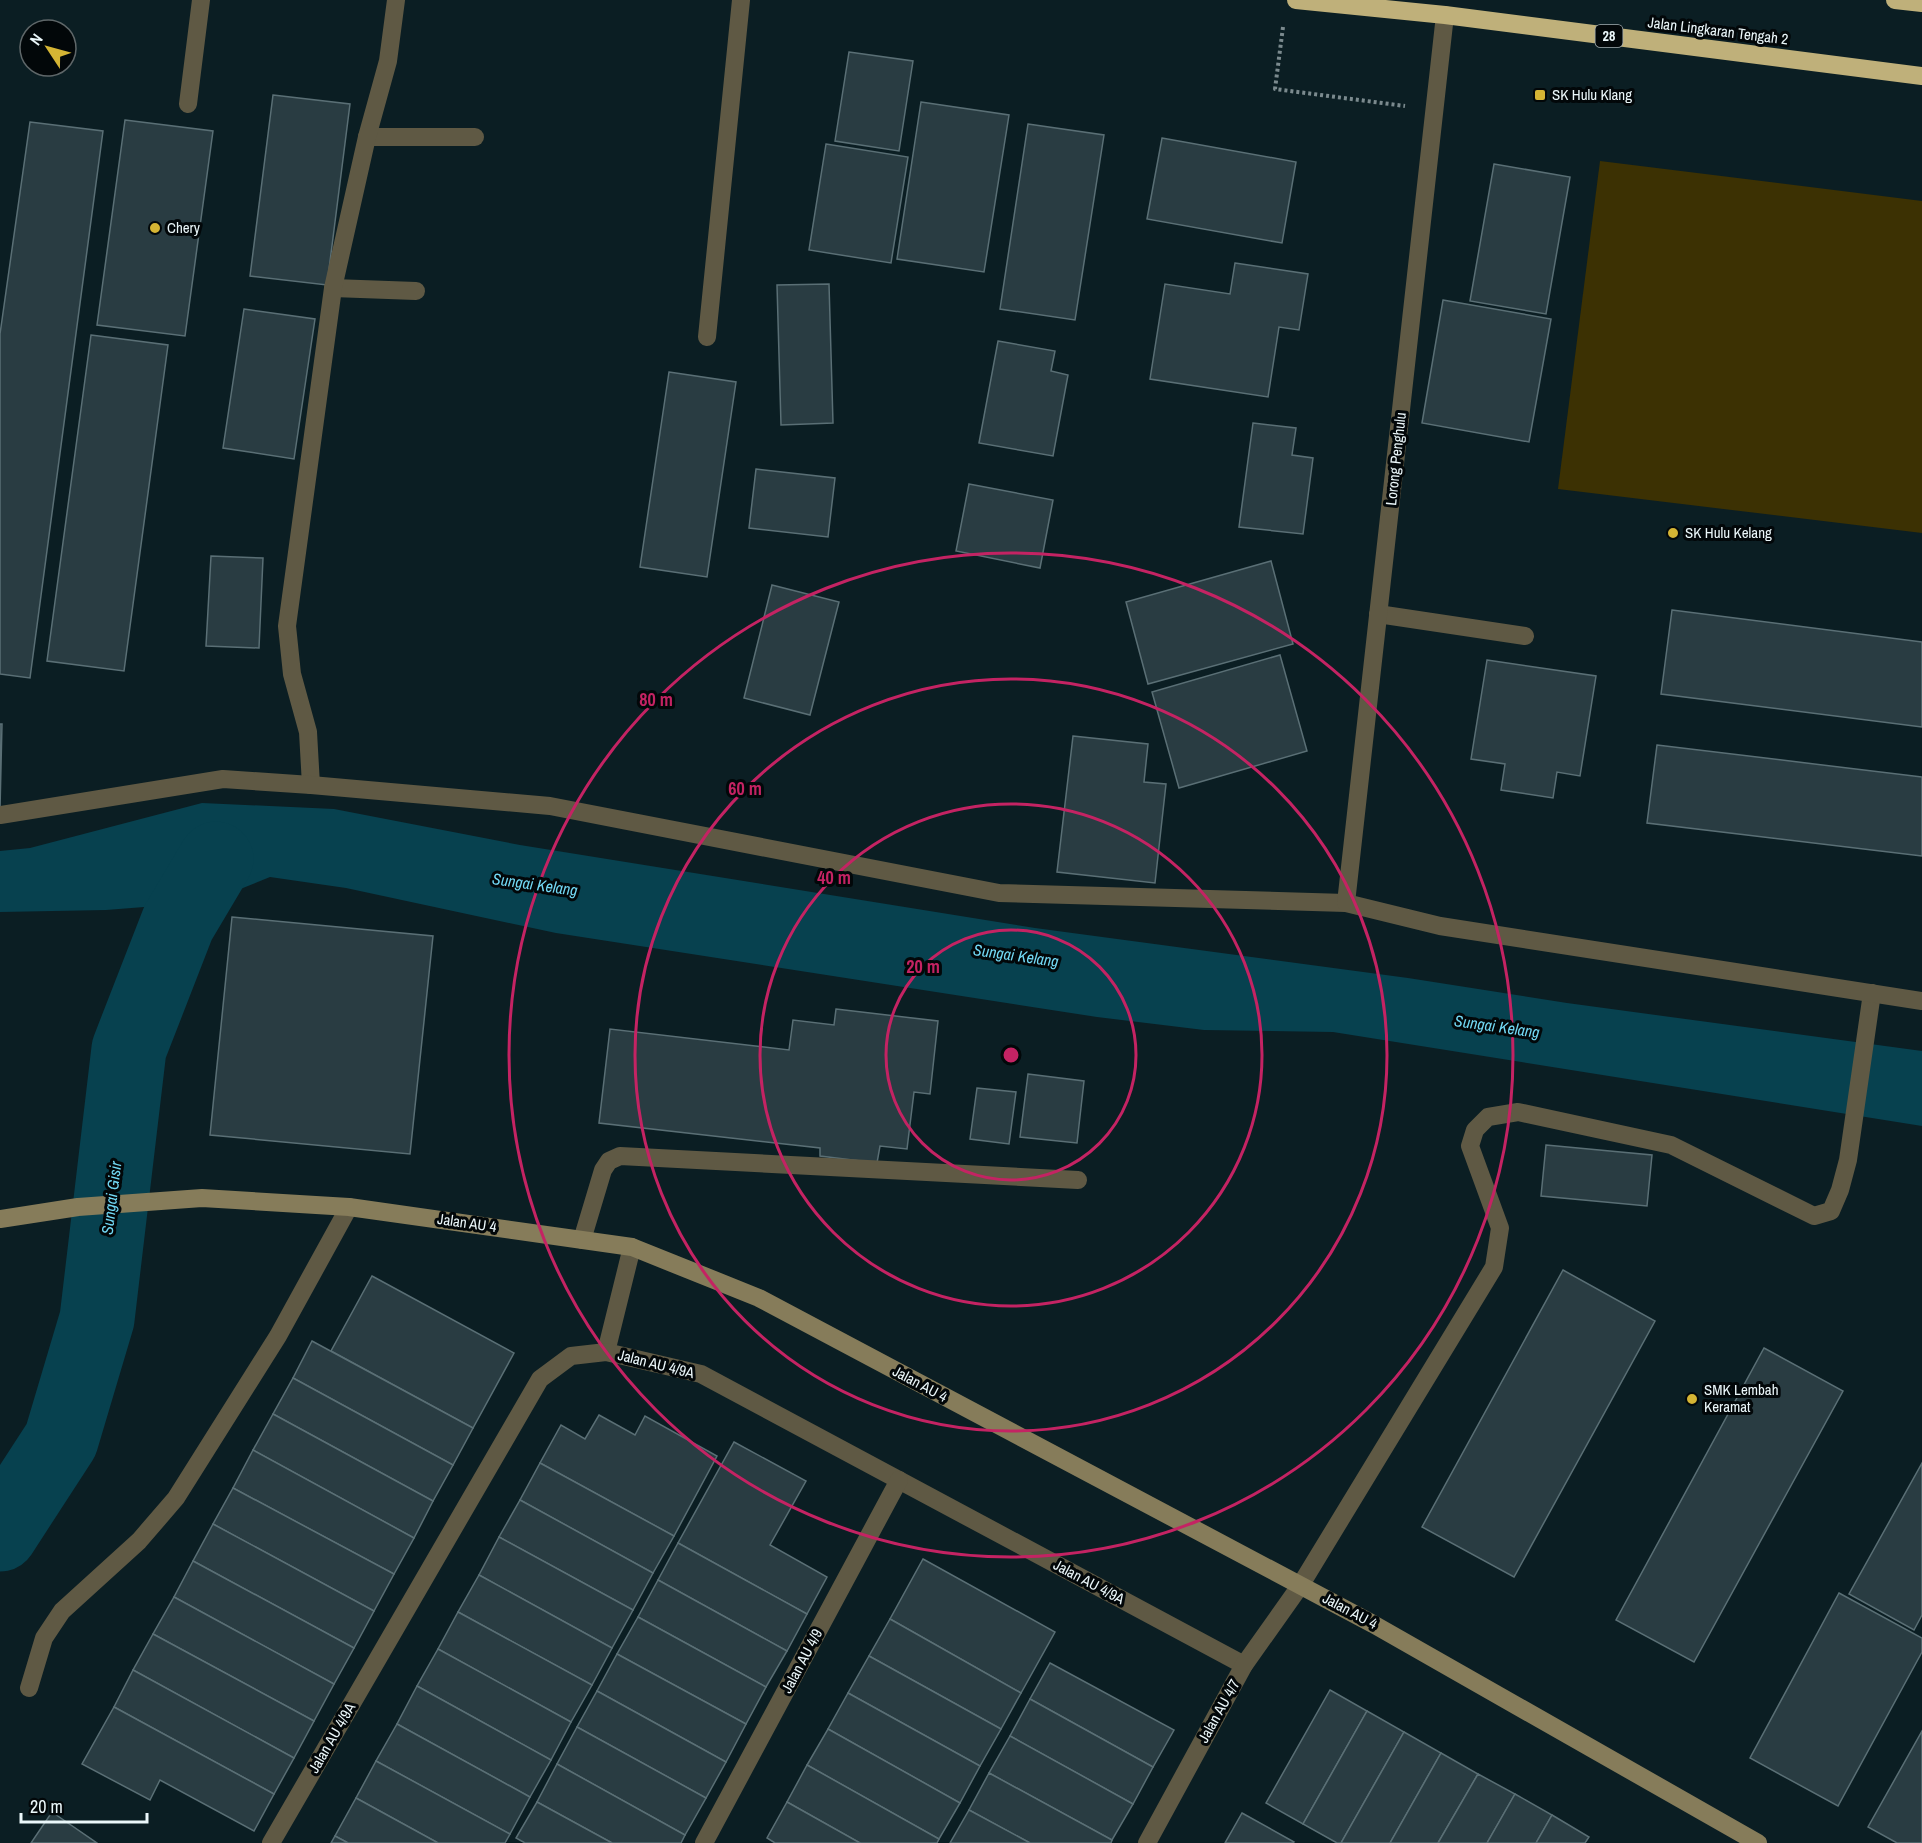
<svg xmlns="http://www.w3.org/2000/svg" width="1922" height="1843" font-family="'Archivo Narrow',sans-serif">
	<style>
		.garden { fill: #3c3103 }
		.water { fill: #07414f }
		.lines { fill: none; stroke-linecap: round; stroke-linejoin: round }
		.river { stroke: #07414f; stroke-width: 75 }
		.building { fill: #293c42; stroke: #5a6f75; stroke-width: 1.5 }
		.path { stroke: #7b8a8e; stroke-width: 4; stroke-dasharray: 3 3; stroke-linecap: butt }
		.lane { stroke: #5f5944; stroke-width: 18 }
		.street { stroke: #5f5944; stroke-width: 18 }
		.secondary { stroke: #867c5a; stroke-width: 18 }
		.highway { stroke: #bfb07a; stroke-width: 18 }
		.ring { fill: none; stroke: #c42363; stroke-width: 3 }
		.poi-dot { fill: #d5b534; stroke: #020709; stroke-width: 2 }
		.labels { text-anchor: middle; stroke-width: 6; stroke-linejoin: round; paint-order: stroke }
		.shield { fill: #020709; stroke: #a5afb2; stroke-width: 1.5 }
		.shield-label { font-size: 14px; font-weight: bold; fill: #ebf7fa }
		.street-label { font-size: 15px; fill: #ebf7fa; stroke: #020709 }
		.poi-label { font-size: 15px; fill: #ebf7fa; stroke: #020709; text-anchor: start }
		.water-label { font-size: 16px; font-style: italic; fill: #72d9f5; stroke: #020709 }
		.centre { fill: #c42363; stroke: #020709; stroke-width: 3 }
		.ring-label { font-size: 18px; text-anchor: middle; font-weight: bold; fill: #c42363; stroke: #020709; stroke-width: 6; stroke-linejoin: round; paint-order: stroke }
	</style>
	<rect width="100%" height="100%" fill="#0b1e23"/>
	<path class="garden" d="M1600 161 1922 201V533L1558 489Z"/>
	<path class="water" d="M202 803 334 809 520 845 1035 928 1408 978 1567 1003 1922 1051V1126L1333 1032 1204 1030 1097 1017 556 933 346 888 270 877 208 902 106 910 0 912V851L30 848Z"/>
	<g class="lines">
		<path class="river" d="M0 1534 61 1440 97 1319 129 1049 178 923 216 859"/>
	</g>
	<g class="building">
		<path d="M849 52 913 61 899 151 835 141Z"/>
		<path d="M273 95 350 104 327 285 250 276Z"/>
		<path d="M921 102 1009 115 984 272 897 259Z"/>
		<path d="M125 120 213 131 185 336 97 325Z"/>
		<path d="M30 122 103 131 30 678 0 674V334Z"/>
		<path d="M1028 124 1104 135 1075 320 1000 309Z"/>
		<path d="M1162 138 1296 162 1282 243 1147 219Z"/>
		<path d="M826 144 908 157 891 263 809 250Z"/>
		<path d="M1494 164 1570 177 1546 314 1470 301Z"/>
		<path d="M1235 263 1308 274 1299 330 1279 327 1268 397 1150 379 1165 284 1230 294Z"/>
		<path d="M829 284 833 423 781 425 777 285Z"/>
		<path d="M1443 300 1551 319 1529 442 1422 423Z"/>
		<path d="M244 309 315 319 294 459 223 448Z"/>
		<path d="M91 335 168 345 124 671 47 661Z"/>
		<path d="M998 341 1055 351 1051 371 1068 375 1053 456 979 443Z"/>
		<path d="M669 372 736 382 707 577 640 567Z"/>
		<path d="M1253 423 1296 428 1292 455 1313 458 1303 534 1239 527Z"/>
		<path d="M756 469 835 478 828 537 749 528Z"/>
		<path d="M969 484 1053 500 1040 568 956 551Z"/>
		<path d="M211 556 263 558 259 648 206 646Z"/>
		<path d="M1271 561 1293 644 1148 684 1126 602Z"/>
		<path d="M772 585 839 602 810 715 744 698Z"/>
		<path d="M1672 610 1922 642V727L1661 694Z"/>
		<path d="M1280 655 1307 751 1179 788 1152 692Z"/>
		<path d="M1487 660 1596 676 1580 776 1557 772 1553 798 1501 790 1505 764 1471 759Z"/>
		<path d="M0 724H2L0 809Z"/>
		<path d="M1073 736 1148 744 1144 782 1166 784 1155 883 1057 872Z"/>
		<path d="M1657 745 1922 777V856L1647 823Z"/>
		<path d="M232 917 433 936 410 1154 210 1135Z"/>
		<path d="M836 1009 938 1021 930 1094 914 1092 907 1149 880 1146 877 1163 820 1156V1148L599 1123 610 1029 789 1050 793 1020 834 1025Z"/>
		<path d="M1028 1074 1084 1081 1077 1143 1020 1137Z"/>
		<path d="M977 1088 1016 1092 1009 1144 970 1139Z"/>
		<path d="M1546 1145 1652 1155 1647 1206 1541 1196Z"/>
		<path d="M1563 1270 1655 1321 1514 1577 1422 1527Z"/>
		<path d="M372 1276 514 1353 473 1428 331 1351Z"/>
		<path d="M312 1341 473 1428 453 1465 293 1378Z"/>
		<path d="M1764 1348 1843 1391 1694 1662 1616 1620Z"/>
		<path d="M293 1378 453 1465 433 1501 273 1414Z"/>
		<path d="M273 1414 433 1501 414 1538 253 1450Z"/>
		<path d="M599 1415 635 1435 645 1416 717 1456 674 1536 540 1463 561 1425 585 1439Z"/>
		<path d="M734 1442 806 1481 770 1545 827 1577 807 1614 678 1543Z"/>
		<path d="M253 1450 414 1538 394 1574 233 1488Z"/>
		<path d="M540 1463 674 1536 653 1573 520 1500Z"/>
		<path d="M1922 1463V1615L1914 1630 1849 1594Z"/>
		<path d="M233 1488 394 1574 374 1611 213 1524Z"/>
		<path d="M520 1500 653 1573 633 1610 499 1537Z"/>
		<path d="M213 1524 374 1611 354 1648 193 1561Z"/>
		<path d="M499 1537 633 1610 612 1648 479 1575Z"/>
		<path d="M678 1543 807 1614 787 1651 658 1580Z"/>
		<path d="M923 1559 1055 1632 1021 1693 890 1619Z"/>
		<path d="M193 1561 354 1648 334 1684 174 1597Z"/>
		<path d="M479 1575 612 1648 592 1685 458 1612Z"/>
		<path d="M658 1580 787 1651 766 1687 638 1617Z"/>
		<path d="M1839 1593 1922 1638V1652L1838 1806 1750 1758Z"/>
		<path d="M174 1597 334 1684 314 1721 153 1634Z"/>
		<path d="M458 1612 592 1685 571 1722 438 1649Z"/>
		<path d="M638 1617 766 1687 746 1724 617 1654Z"/>
		<path d="M890 1619 1021 1693 1001 1729 869 1656Z"/>
		<path d="M153 1634 314 1721 294 1758 133 1670Z"/>
		<path d="M438 1649 571 1722 551 1760 417 1686Z"/>
		<path d="M617 1654 746 1724 726 1762 597 1691Z"/>
		<path d="M869 1656 1001 1729 980 1766 848 1693Z"/>
		<path d="M1050 1663 1174 1730 1153 1767 1030 1699Z"/>
		<path d="M133 1670 294 1758 274 1794 114 1707Z"/>
		<path d="M417 1686 551 1760 530 1797 397 1724Z"/>
		<path d="M1330 1690 1367 1711 1303 1824 1266 1803Z"/>
		<path d="M597 1691 726 1762 706 1798 577 1727Z"/>
		<path d="M848 1693 980 1766 960 1803 828 1729Z"/>
		<path d="M1030 1699 1153 1767 1133 1804 1010 1736Z"/>
		<path d="M114 1707 274 1794 254 1831 160 1780 150 1800 82 1764Z"/>
		<path d="M1367 1711 1404 1732 1341 1843H1337L1303 1824Z"/>
		<path d="M397 1724 530 1797 510 1834 376 1761Z"/>
		<path d="M577 1727 706 1798 685 1835 557 1764Z"/>
		<path d="M828 1729 960 1803 939 1839 807 1765Z"/>
		<path d="M1922 1731V1843H1897L1868 1827Z"/>
		<path d="M1404 1732 1441 1753 1390 1843H1341Z"/>
		<path d="M1010 1736 1133 1804 1112 1840 989 1773Z"/>
		<path d="M1441 1753 1478 1774 1438 1843H1390Z"/>
		<path d="M376 1761 510 1834 505 1843H438L356 1798Z"/>
		<path d="M557 1764 685 1835 681 1843H612L537 1802Z"/>
		<path d="M807 1765 939 1839 937 1843H860L787 1802Z"/>
		<path d="M989 1773 1112 1840 1111 1843H1030L969 1810Z"/>
		<path d="M1478 1774 1515 1794 1487 1843H1438Z"/>
		<path d="M1515 1794 1552 1815 1536 1843H1487Z"/>
		<path d="M356 1798 438 1843H348L335 1836Z"/>
		<path d="M537 1802 612 1843H525L516 1838Z"/>
		<path d="M787 1802 860 1843H775L767 1838Z"/>
		<path d="M969 1810 1030 1843H950Z"/>
		<path d="M52 1812 97 1843H31Z"/>
		<path d="M1242 1813 1294 1842 1293 1843H1225Z"/>
		<path d="M1552 1815 1589 1837 1585 1843H1536Z"/>
		<path d="M335 1836 348 1843H331Z"/>
	</g>
	<g class="lines">
		<path class="path" d="M1283 27 1275 89 1405 106"/>
		<g class="lane">
			<path d="M188 104 201 0"/>
			<path d="M367 137H475"/>
			<path d="M333 288 416 291"/>
			<path d="M707 337 741 0"/>
			<path d="M1378 614 1525 636"/>
			<path d="M311 785 308 732 292 674 287 626 333 288 367 137 388 61 396 0"/>
			<path d="M1300 1586 1494 1267 1500 1228 1470 1146 1475 1130 1488 1117 1518 1112 1671 1145 1814 1216 1831 1211 1840 1190 1848 1160 1872 993"/>
			<path d="M29 1688 44 1638 62 1611 139 1541 176 1498 278 1336 349 1207"/>
		</g>
		<g class="street">
			<path d="M0 815 223 779 311 785 550 806 999 893 1346 903 1440 926 1922 1001"/>
			<path d="M1346 903 1445 15"/>
			<path d="M582 1240 603 1170 609 1161 620 1156 1078 1180"/>
			<path d="M606 1352 632 1247"/>
			<path d="M271 1843 540 1379 571 1356 606 1352 701 1374 1244 1665"/>
			<path d="M704 1843 899 1480"/>
			<path d="M1147 1843 1244 1665 1300 1586"/>
		</g>
		<path class="secondary" d="M0 1219 78 1207 202 1198 349 1207 632 1247 759 1298 1373 1624 1758 1843"/>
		<g class="highway">
			<path d="M1296 0 1445 15 1922 76"/>
			<path d="M1895 0 1922 3"/>
		</g>
	</g>
	<g class="ring">
		<circle cx="1011" cy="1055" r="125"/>
		<circle cx="1011" cy="1055" r="251"/>
		<circle cx="1011" cy="1055" r="376"/>
		<circle cx="1011" cy="1055" r="502"/>
	</g>
	<g class="poi-dot">
		<rect x="1534" y="89" width="12" height="12" rx="3"/>
		<circle cx="155" cy="228" r="6"/>
		<circle cx="1673" cy="533" r="6"/>
		<circle cx="1692" cy="1399" r="6"/>
	</g>
	<g class="labels">
		<rect class="shield" x="1595.5" y="25" width="27" height="22" rx="4.5"/>
		<g class="shield-label">
			<text x="1609" y="41">28</text>
		</g>
		<g class="street-label">
			<text transform="translate(1718 31) rotate(7)" y="5">Jalan Lingkaran Tengah 2</text>
			<text transform="translate(1396 459) rotate(-84)" y="5">Lorong Penghulu</text>
			<text transform="translate(467 1223) rotate(8)" y="5">Jalan AU 4</text>
			<text transform="translate(656 1364) rotate(14)" y="5">Jalan AU 4/9A</text>
			<text transform="translate(920 1384) rotate(28)" y="5">Jalan AU 4</text>
			<text transform="translate(1089 1582) rotate(28)" y="5">Jalan AU 4/9A</text>
			<text transform="translate(1350 1611) rotate(28)" y="5">Jalan AU 4</text>
			<text transform="translate(802 1661) rotate(-62)" y="5">Jalan AU 4/9</text>
			<text transform="translate(1219 1711) rotate(-61)" y="5">Jalan AU 4/7</text>
			<text transform="translate(332 1738) rotate(-60)" y="5">Jalan AU 4/9A</text>
		</g>
		<g class="poi-label">
			<text x="1552" y="100">SK Hulu Klang</text>
			<text x="167" y="233">Chery</text>
			<text x="1685" y="538">SK Hulu Kelang</text>
			<text x="1704" y="1395">SMK Lembah<tspan x="1704" dy="17">Keramat</tspan></text>
		</g>
		<g class="water-label">
			<text transform="translate(535 884) rotate(8)" y="6">Sungai Kelang</text>
			<text transform="translate(1016 955) rotate(8)" y="6">Sungai Kelang</text>
			<text transform="translate(1497 1026) rotate(8)" y="6">Sungai Kelang</text>
			<text transform="translate(111 1198) rotate(-83)" y="6">Sungai Gisir</text>
		</g>
	</g>
	<circle cx="1011" cy="1055" r="9" class="centre"/>
	<g class="ring-label">
		<text x="656" y="706">80 m</text>
		<text x="745" y="795">60 m</text>
		<text x="834" y="884">40 m</text>
		<text x="923" y="973">20 m</text>
	</g>
	<g transform="translate(48 48) rotate(306)"><circle r="28" fill="#020709" stroke="#5f6769" stroke-width="1.5"/>
	<path d="M0-4.5L10 22L0 15L-10 22Z" fill="#d5b534"/>
	<text y="-9" font-size="16" font-weight="bold" text-anchor="middle" fill="#ebf7fa">N</text>
	</g>
	<path d="M21 1813v9h126v-9" fill="none" stroke="#ebf7fa" stroke-width="3"/>
	<text x="30" y="1813" font-size="18" fill="#ebf7fa" stroke="#020709" stroke-width="4.5" paint-order="stroke">20 m</text>
</svg>
